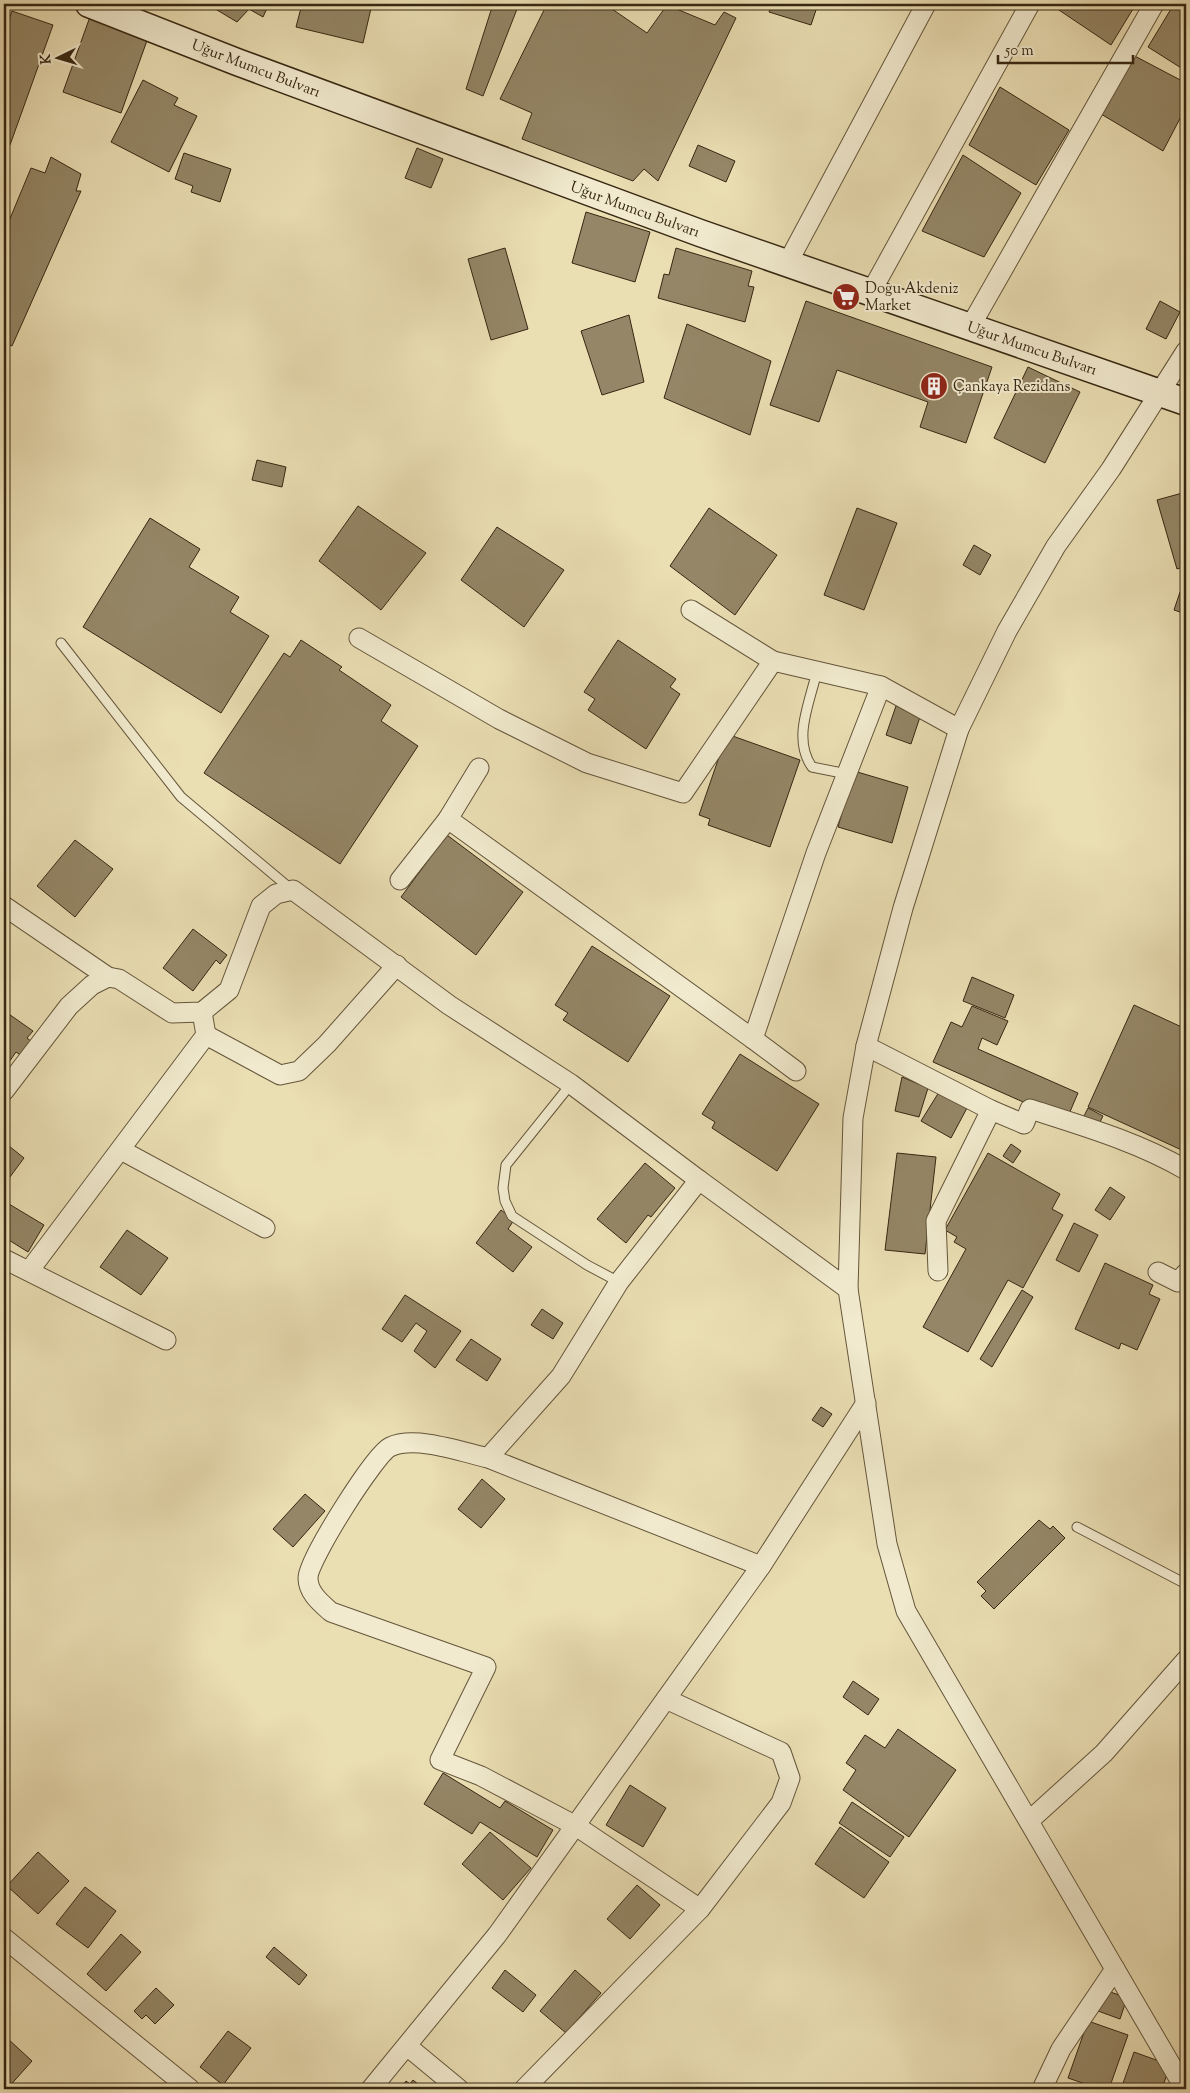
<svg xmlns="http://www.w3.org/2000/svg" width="1190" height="2093" font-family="'Sorts Mill Goudy',serif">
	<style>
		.building { fill: #948666; stroke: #372712 }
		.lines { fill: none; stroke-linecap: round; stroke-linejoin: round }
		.lane-casing { stroke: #64553a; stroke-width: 11 }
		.street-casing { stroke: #64553a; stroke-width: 21 }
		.secondary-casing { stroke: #372712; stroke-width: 29 }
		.lane { stroke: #f1eace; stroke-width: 9 }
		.street { stroke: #f1eace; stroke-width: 19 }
		.secondary { stroke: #f1eace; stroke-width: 26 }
		.labels { text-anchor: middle; stroke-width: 4; stroke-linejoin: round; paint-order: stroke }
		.street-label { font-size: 15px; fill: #372712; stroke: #f1eace }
		.poi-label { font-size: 15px; fill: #372712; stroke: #f1eace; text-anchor: start }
	</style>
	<rect width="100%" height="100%" fill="#eadeb3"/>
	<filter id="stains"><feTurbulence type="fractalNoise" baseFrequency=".004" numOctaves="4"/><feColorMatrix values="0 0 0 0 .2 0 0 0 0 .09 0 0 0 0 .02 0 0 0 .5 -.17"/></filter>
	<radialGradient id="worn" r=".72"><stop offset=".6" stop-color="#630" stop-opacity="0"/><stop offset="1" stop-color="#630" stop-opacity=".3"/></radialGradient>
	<g class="building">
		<path d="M207 4H269L263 17 249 9 237 22Z"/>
		<path d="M302 4H372L363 43 296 27Z"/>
		<path d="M493 4H519L483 96 466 89Z"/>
		<path d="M547 4H614L612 9 647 33 667 5 715 25 724 12 736 18 658 181 644 169 633 181 522 139 532 113 500 99Z"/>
		<path d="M772 4H818L811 25 769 12Z"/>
		<path d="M1050 4H1136L1111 45Z"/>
		<path d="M1174 4H1186V71L1148 47Z"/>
		<path d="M12 11 53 25 10 145 4 143V33Z"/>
		<path d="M91 14 149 35 121 113 63 92Z"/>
		<path d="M1129 53 1186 83V107L1163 151 1096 111Z"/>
		<path d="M143 80 178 98 174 105 197 116 169 172 111 142Z"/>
		<path d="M1000 87 1069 130 1036 185 969 145Z"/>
		<path d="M698 145 735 161 726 182 689 166Z"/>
		<path d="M417 148 443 159 431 188 405 178Z"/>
		<path d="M184 153 231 169 220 202 191 192 193 186 175 179Z"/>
		<path d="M963 155 1021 193 984 257 922 231Z"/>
		<path d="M51 157 81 174 76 191H81L12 346 4 342V233L31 168 45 173Z"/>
		<path d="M586 212 650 232 635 282 572 263Z"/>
		<path d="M505 248 528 329 491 340 468 259Z"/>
		<path d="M676 248 752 271 748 286 754 287 745 322 658 298 664 274 669 275Z"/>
		<path d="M806 301 992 367 966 443 920 427 928 402 837 370 819 422 770 405Z"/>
		<path d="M1160 301 1180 312 1166 339 1146 329Z"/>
		<path d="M629 315 644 382 602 395 581 331Z"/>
		<path d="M687 324 771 361 750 435 664 398Z"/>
		<path d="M1028 367 1080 392 1045 463 994 438Z"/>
		<path d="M257 460 286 467 282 487 252 480Z"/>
		<path d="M1186 492V566L1177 569 1157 500Z"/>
		<path d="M358 506 426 553 381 610 319 561Z"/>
		<path d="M709 508 777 555 735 615 670 566Z"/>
		<path d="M857 508 897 523 864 610 824 595Z"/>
		<path d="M150 518 200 549 189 567 239 597 230 612 269 636 221 713 83 627Z"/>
		<path d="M497 527 564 570 524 627 461 580Z"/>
		<path d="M974 545 991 555 980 575 963 565Z"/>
		<path d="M1180 592 1186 594V614L1174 610Z"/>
		<path d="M301 640 342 667 339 670 391 705 381 721 418 746 340 864 204 773 284 653 290 657Z"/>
		<path d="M618 640 676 679 670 687 680 694 646 749 588 710 595 699 584 692Z"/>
		<path d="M896 706 921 714 911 744 886 735Z"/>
		<path d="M727 734 800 760 770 847 708 825 710 819 699 815Z"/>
		<path d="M854 771 908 787 892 843 838 827Z"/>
		<path d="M447 835 523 892 476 955 401 897Z"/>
		<path d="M75 840 113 869 75 917 37 886Z"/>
		<path d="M193 929 227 955 220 964 216 960 193 991 163 968Z"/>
		<path d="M592 946 670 996 628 1062 563 1020 568 1013 555 1005Z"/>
		<path d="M972 977 1014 995 1005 1018 963 1001Z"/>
		<path d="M1134 1005 1186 1029V1152L1088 1107Z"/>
		<path d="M972 1006 1008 1021 997 1045 982 1038 978 1049 1078 1093 1066 1121 933 1062 951 1022 962 1027Z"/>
		<path d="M6 1012 33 1031 27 1038 32 1042 22 1056 16 1052 7 1065 4 1062V1014Z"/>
		<path d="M740 1054 819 1104 777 1171 712 1128 715 1122 702 1114Z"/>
		<path d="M902 1077 928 1088 919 1117 895 1111Z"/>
		<path d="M939 1092 967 1108 951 1138 921 1121Z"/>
		<path d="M1088 1108 1103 1116 1098 1126 1083 1118Z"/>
		<path d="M4 1142 24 1158 4 1185Z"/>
		<path d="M1011 1144 1021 1151 1013 1163 1003 1156Z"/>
		<path d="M897 1153 936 1157 925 1254 885 1250Z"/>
		<path d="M988 1153 1060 1194 1052 1209 1063 1215 1023 1288 1008 1280 968 1352 923 1327 966 1249 954 1242 957 1237 945 1230Z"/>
		<path d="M645 1163 675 1188 651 1217 648 1215 626 1243 597 1219Z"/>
		<path d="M1110 1187 1125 1197 1110 1220 1095 1210Z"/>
		<path d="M9 1204 44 1225 28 1252 4 1237V1213Z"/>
		<path d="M501 1210 514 1220 508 1229 532 1247 513 1272 476 1243Z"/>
		<path d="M1074 1223 1098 1235 1079 1272 1056 1260Z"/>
		<path d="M127 1230 168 1258 141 1295 100 1267Z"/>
		<path d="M1105 1263 1153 1285 1149 1294 1160 1299 1137 1350 1121 1343 1119 1349 1075 1329Z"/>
		<path d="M1022 1290 1033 1297 992 1367 980 1359Z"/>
		<path d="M405 1295 461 1331 435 1368 414 1351 427 1331 416 1323 402 1342 382 1329Z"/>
		<path d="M542 1309 563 1323 553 1339 531 1325Z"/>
		<path d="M471 1339 501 1359 487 1381 456 1360Z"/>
		<path d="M821 1407 832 1414 823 1427 812 1420Z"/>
		<path d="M482 1479 505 1499 481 1528 458 1509Z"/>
		<path d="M305 1494 325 1511 293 1547 273 1529Z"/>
		<path d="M1039 1520 1050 1529 1053 1526 1065 1538 994 1609 981 1596 986 1591 977 1582Z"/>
		<path d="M853 1681 879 1699 868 1715 843 1697Z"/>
		<path d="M898 1729 956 1770 909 1837 843 1790 856 1770 846 1763 865 1735 885 1748Z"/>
		<path d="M443 1773 500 1808 505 1801 553 1830 537 1857 480 1822 472 1834 424 1804Z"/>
		<path d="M630 1785 666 1808 643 1847 606 1825Z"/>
		<path d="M852 1802 904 1837 890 1857 839 1823Z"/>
		<path d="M840 1827 889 1862 864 1898 815 1864Z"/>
		<path d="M490 1832 531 1868 503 1900 462 1864Z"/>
		<path d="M38 1852 69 1881 38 1914 7 1886Z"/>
		<path d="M637 1885 660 1905 630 1939 607 1919Z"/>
		<path d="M85 1887 116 1911 88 1948 56 1924Z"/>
		<path d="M121 1934 141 1952 106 1991 87 1974Z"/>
		<path d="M274 1947 307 1975 299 1985 266 1957Z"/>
		<path d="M505 1970 536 1995 523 2012 492 1988Z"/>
		<path d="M575 1970 601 1993 566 2033 540 2011Z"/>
		<path d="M156 1988 174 2005 155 2024 146 2015 142 2019 134 2011Z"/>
		<path d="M1105 1990 1127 1998 1120 2019 1098 2011Z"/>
		<path d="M1088 2021 1128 2035 1109 2089H1100L1068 2078Z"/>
		<path d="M228 2031 251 2048 223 2085 200 2067Z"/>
		<path d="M7 2038 32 2061 7 2089H4V2042Z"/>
		<path d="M1134 2052 1170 2065 1162 2089H1121Z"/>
		<path d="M413 2080 424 2089H400L406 2081 410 2084Z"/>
	</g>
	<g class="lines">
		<g class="lane-casing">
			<g id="lane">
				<path d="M61 643 181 797 292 890"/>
				<path d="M817 671C810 702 792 739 812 767L847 774"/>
				<path d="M571 1084 506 1165 503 1188 505 1201 512 1216 587 1265 619 1282"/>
				<path d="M1077 1527 1186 1584"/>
			</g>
		</g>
		<g class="street-casing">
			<g id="street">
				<path d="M787 264 926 4"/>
				<path d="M871 292 1030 4"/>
				<path d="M970 327 1154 4"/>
				<path d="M691 610 773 661"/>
				<path d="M359 638 499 719 587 763 683 793 773 661 881 686 959 729"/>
				<path d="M448 819 753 1039 816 853 881 686"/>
				<path d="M400 880 448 819 479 768"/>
				<path d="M4 906 108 977"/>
				<path d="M206 1035 280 1075 299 1071 327 1044 397 965"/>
				<path d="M753 1039 796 1071"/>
				<path d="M866 1046 991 1110 1024 1124 1030 1109C1083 1126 1138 1142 1186 1170"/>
				<path d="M4 1091 69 1006 92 985 108 977 119 979 172 1013 202 1012 229 990 261 906 276 894 293 890 449 1005 571 1084 699 1180"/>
				<path d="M121 1150 265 1228"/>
				<path d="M4 1259 166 1340"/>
				<path d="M29 1271 206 1035 202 1012"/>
				<path d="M938 1271 936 1221 991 1110"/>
				<path d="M1158 1272 1178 1282 1186 1273"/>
				<path d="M488 1458 561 1376 619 1282 699 1180 848 1289"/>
				<path d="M1029 1821 1104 1753 1186 1660"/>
				<path d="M700 1909 576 1826 481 1776 440 1760 486 1667 331 1612C321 1603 308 1593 308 1578 308 1560 375 1454 390 1447 415 1435 462 1452 488 1458L761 1566"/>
				<path d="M4 1938 190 2089"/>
				<path d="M407 2046 459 2089"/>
				<path d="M371 2089 497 1935 761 1566 866 1403"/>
				<path d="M524 2089 700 1909 781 1803 790 1778 781 1752 666 1699"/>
				<path d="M1042 2089 1061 2049 1115 1969"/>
				<path d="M1185 2089 906 1611 887 1544 848 1289 853 1118 866 1046 903 908 959 729 1007 631 1056 546 1111 469 1186 351"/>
			</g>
		</g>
		<g class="secondary-casing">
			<path id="secondary" d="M89 4 237 62 700 233 1186 402"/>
		</g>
		<use href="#lane" class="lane"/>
		<use href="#street" class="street"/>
		<use href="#secondary" class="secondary"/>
	</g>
	<defs>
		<g id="supermarket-disc" transform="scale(1.4375)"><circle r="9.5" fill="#8f2418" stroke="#f1eace"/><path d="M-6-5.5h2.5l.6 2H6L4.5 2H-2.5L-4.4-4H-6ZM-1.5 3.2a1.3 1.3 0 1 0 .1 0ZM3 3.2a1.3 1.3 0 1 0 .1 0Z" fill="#fff"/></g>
		<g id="building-disc" transform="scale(1.4375)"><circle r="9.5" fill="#8f2418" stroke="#f1eace"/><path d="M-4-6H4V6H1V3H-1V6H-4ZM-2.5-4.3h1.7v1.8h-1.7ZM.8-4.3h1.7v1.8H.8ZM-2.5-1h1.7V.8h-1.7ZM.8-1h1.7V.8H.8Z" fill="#fff"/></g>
	</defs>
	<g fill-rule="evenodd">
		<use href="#supermarket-disc" x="846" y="297"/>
		<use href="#building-disc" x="934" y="386"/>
	</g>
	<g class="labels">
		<g class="street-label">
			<text transform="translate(256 68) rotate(21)" y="5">Uğur Mumcu Bulvarı</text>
			<text transform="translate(635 209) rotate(20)" y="5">Uğur Mumcu Bulvarı</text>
			<text transform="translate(1032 348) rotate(19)" y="5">Uğur Mumcu Bulvarı</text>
		</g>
		<g class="poi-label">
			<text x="865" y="293">Dogu Akdeniz<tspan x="865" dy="17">Market</tspan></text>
			<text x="953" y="391">Çankaya Rezidans</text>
		</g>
	</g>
	<rect width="1190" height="2093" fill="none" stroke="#eadeb3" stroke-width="20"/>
	<rect x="5" y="5" width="1180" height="2083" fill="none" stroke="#372712" stroke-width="2.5"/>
	<rect x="10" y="10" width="1170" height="2073" fill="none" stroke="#372712"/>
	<g transform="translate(58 58) rotate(265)" stroke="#f1eace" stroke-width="4" paint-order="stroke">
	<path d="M0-4L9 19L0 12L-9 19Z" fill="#372712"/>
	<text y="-8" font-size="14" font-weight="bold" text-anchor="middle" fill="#372712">K</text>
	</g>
	<path d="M998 55v8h135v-8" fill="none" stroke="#372712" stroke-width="2.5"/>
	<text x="1005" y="55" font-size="15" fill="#372712" stroke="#f1eace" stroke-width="4" paint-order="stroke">50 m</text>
	<rect width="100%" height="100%" filter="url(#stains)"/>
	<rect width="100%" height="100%" fill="url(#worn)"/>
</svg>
